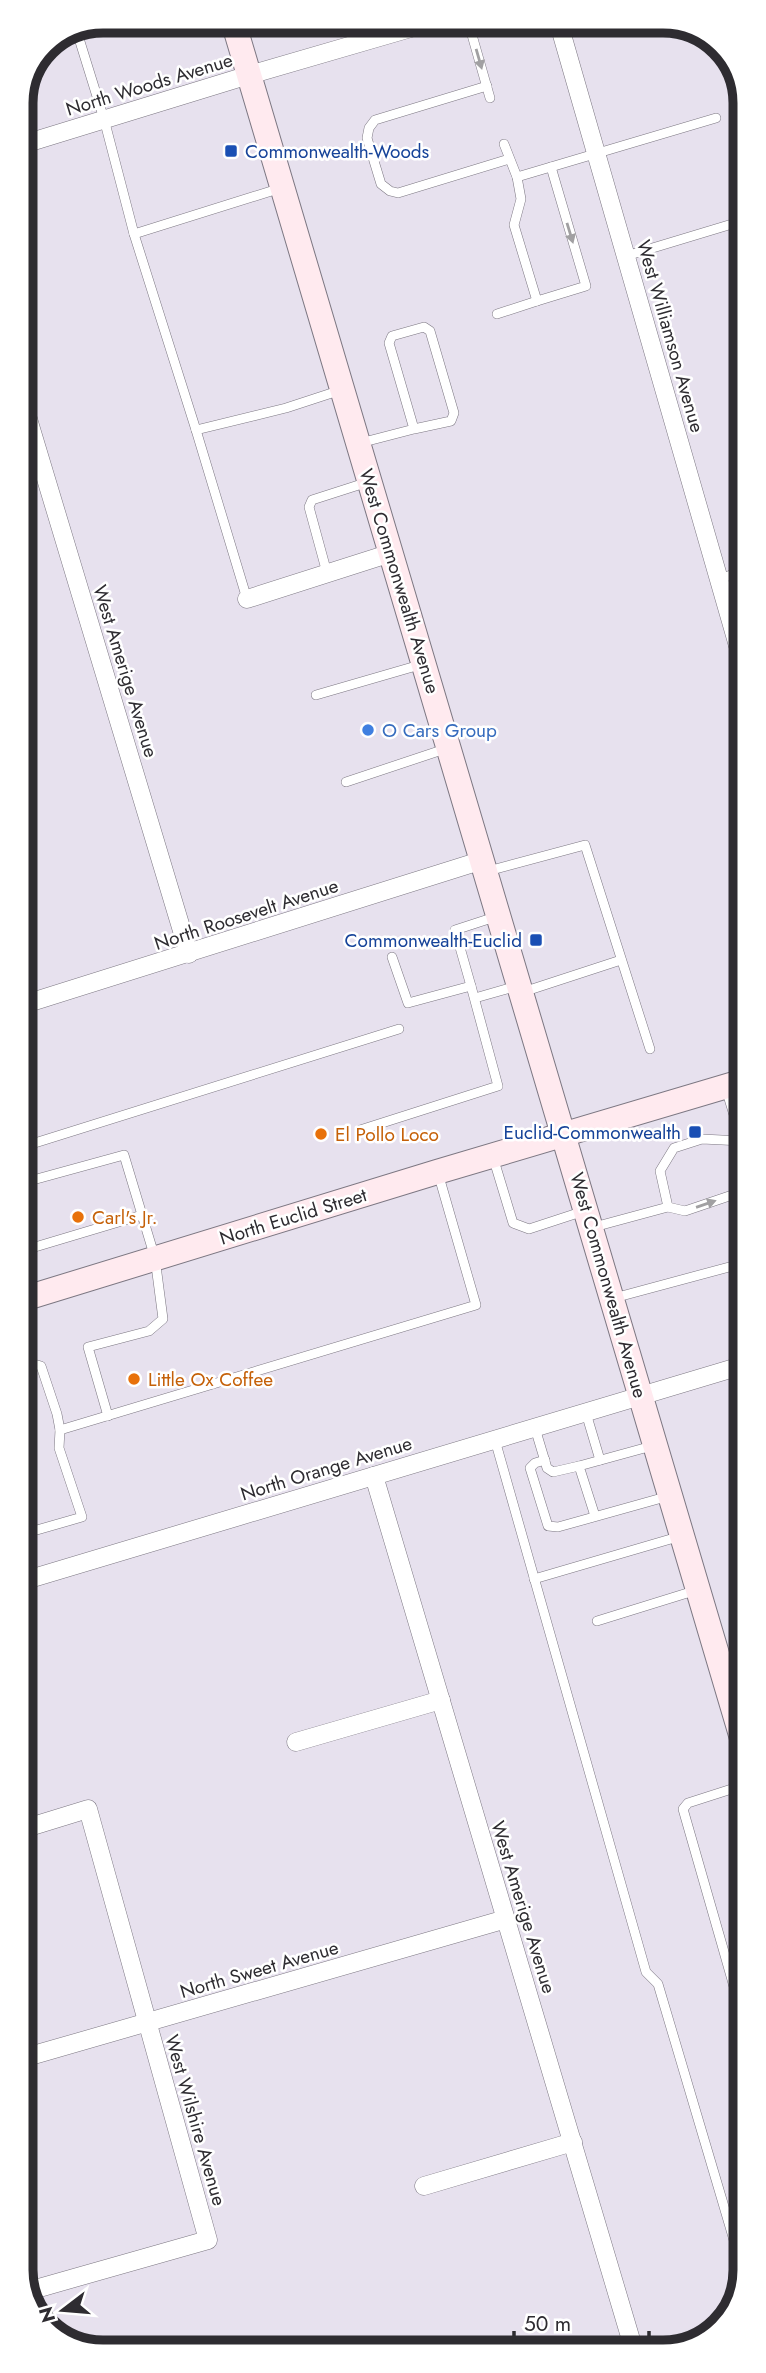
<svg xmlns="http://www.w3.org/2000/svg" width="766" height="2373" font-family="Jost,sans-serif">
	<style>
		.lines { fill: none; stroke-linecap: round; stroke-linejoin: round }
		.lane-casing { stroke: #7c7782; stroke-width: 10 }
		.street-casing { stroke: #7c7782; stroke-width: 19 }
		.secondary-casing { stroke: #7c7782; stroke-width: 26 }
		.lane { stroke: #fff; stroke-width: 9 }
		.street { stroke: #fff; stroke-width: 18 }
		.secondary { stroke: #ffeaef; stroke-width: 24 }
		.oneway { fill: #a1a0a2 }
		.transit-dot { fill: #1a4fb4; stroke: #fff; stroke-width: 2.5 }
		.shop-dot { fill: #3f7fe0; stroke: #fff; stroke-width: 2.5 }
		.food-dot { fill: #e8710a; stroke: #fff; stroke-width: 2.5 }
		.labels { text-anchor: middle; stroke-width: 5; stroke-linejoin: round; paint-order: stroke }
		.street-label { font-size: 19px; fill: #2e2c31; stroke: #fff }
		.transit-label { font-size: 19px; fill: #164399; stroke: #fff; text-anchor: end }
		.shop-label { font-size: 19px; fill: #366cbe; stroke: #fff; text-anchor: start }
		.food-label { font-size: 19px; fill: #c56008; stroke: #fff; text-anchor: start }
		.rim { fill: none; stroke: #2e2c31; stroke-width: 9 }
	</style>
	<rect width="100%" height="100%" fill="#e7e1ee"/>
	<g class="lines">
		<g class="lane-casing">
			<g id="lane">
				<path d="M468 21 490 98"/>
				<path d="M77 32 104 119 134 234 196 430 247 599"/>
				<path d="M487 86 375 120 369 128 367 138 381 184 390 191 398 193 509 159"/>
				<path d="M504 144 517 177 521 199 514 225 537 301 586 286 551 167"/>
				<path d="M517 177 716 118"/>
				<path d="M134 234 281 188"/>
				<path d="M626 256 742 221"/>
				<path d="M497 314 537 301"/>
				<path d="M196 430 286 408 341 390"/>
				<path d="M360 443 414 429 389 343 392 336 424 327 430 331 454 413 451 421 414 429"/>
				<path d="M327 573 309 507 312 500 368 482"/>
				<path d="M719 579 743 571"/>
				<path d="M316 695 423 664"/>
				<path d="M346 782 448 748"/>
				<path d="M488 871 585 845 650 1049"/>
				<path d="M471 986 455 930 498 916"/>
				<path d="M523 992 621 960"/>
				<path d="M475 998 517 986"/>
				<path d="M726 1089 742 1141"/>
				<path d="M360 1130 498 1086 471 986 408 1003 392 957"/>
				<path d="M22 1147 399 1029"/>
				<path d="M493 1157 513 1223 529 1229 584 1211"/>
				<path d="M22 1183 124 1155 155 1258 163 1319 149 1331 88 1347 108 1416"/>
				<path d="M668 1207 660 1171 674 1148 702 1139 742 1141 744 1155"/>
				<path d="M594 1227 668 1207 685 1211 744 1191"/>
				<path d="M22 1241 25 1250 142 1215"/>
				<path d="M614 1298 744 1263"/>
				<path d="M23 1361 41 1366 57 1414 60 1430 59 1448 82 1517 23 1534"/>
				<path d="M586 1413 600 1460"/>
				<path d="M535 1428 547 1468 553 1472 579 1466"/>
				<path d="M60 1430 476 1305 438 1173"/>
				<path d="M495 1440 646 1972 658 1984 744 2274"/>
				<path d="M545 1460 535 1463 530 1468 548 1526 558 1527 669 1496"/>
				<path d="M595 1516 579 1466 652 1446"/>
				<path d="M534 1579 681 1536"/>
				<path d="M597 1621 697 1590"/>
				<path d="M744 1785 688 1803 683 1809 745 2025"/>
			</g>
		</g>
		<g class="street-casing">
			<g id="street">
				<path d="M558 21 743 663"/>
				<path d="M21 145 249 75 435 21"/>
				<path d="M22 399 189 954"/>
				<path d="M247 599 391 553"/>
				<path d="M22 1005 483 860"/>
				<path d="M374 1476 634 2350"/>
				<path d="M23 1581 744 1365"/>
				<path d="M296 1742 441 1700"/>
				<path d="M23 1829 88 1809 208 2240 25 2292"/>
				<path d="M23 2058 506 1919"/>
				<path d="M424 2186 573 2142"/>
			</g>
		</g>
		<g class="secondary-casing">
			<g id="secondary">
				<path d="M233 21 744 1745"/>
				<path d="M23 1299 437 1172 744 1081"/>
			</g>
		</g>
		<use href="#lane" class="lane"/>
		<use href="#street" class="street"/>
		<use href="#secondary" class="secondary"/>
	</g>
	<defs><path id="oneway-solid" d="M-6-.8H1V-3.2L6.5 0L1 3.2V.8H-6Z" transform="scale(1.75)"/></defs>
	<g class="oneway">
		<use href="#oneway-solid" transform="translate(479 59) rotate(74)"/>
		<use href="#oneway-solid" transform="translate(570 233) rotate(73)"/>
		<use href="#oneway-solid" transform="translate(706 1204) rotate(-19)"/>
	</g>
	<g class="transit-dot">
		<rect x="224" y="144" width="14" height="14" rx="3.5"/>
		<rect x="529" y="933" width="14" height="14" rx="3.5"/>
		<rect x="688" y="1125" width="14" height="14" rx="3.5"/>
	</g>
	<circle class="shop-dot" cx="368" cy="730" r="7"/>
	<g class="food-dot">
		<circle cx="321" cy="1134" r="7"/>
		<circle cx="78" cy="1217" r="7"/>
		<circle cx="134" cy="1379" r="7"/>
	</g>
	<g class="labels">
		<g class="street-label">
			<text transform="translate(149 84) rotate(-17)" y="7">North Woods Avenue</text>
			<text transform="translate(671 336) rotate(74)" y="7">West Williamson Avenue</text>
			<text transform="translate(400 581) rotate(73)" y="7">West Commonwealth Avenue</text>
			<text transform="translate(126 671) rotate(73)" y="7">West Amerige Avenue</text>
			<text transform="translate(246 914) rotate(-18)" y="7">North Roosevelt Avenue</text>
			<text transform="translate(293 1216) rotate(-17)" y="7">North Euclid Street</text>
			<text transform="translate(609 1285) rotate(74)" y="7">West Commonwealth Avenue</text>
			<text transform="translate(326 1468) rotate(-17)" y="7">North Orange Avenue</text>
			<text transform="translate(524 1907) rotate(73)" y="7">West Amerige Avenue</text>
			<text transform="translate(259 1969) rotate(-16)" y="7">North Sweet Avenue</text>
			<text transform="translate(196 2120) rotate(74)" y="7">West Wilshire Avenue</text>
		</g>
		<g class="transit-label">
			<text x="245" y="158" text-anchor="start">Commonwealth-Woods</text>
			<text x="522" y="947">Commonwealth-Euclid</text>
			<text x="681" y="1139">Euclid-Commonwealth</text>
		</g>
		<g class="shop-label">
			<text x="382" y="737">O Cars Group</text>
		</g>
		<g class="food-label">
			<text x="335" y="1141">El Pollo Loco</text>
			<text x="92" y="1224">Carl's Jr.</text>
			<text x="148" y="1386">Little Ox Coffee</text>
		</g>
	</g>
	<path d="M0 0H766V2373H0ZM103 33H663A70 70 0 0 1 733 103V2270A70 70 0 0 1 663 2340H103A70 70 0 0 1 33 2270V103A70 70 0 0 1 103 33Z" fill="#fff" fill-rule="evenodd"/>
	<path class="rim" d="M103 33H663A70 70 0 0 1 733 103V2270A70 70 0 0 1 663 2340H103A70 70 0 0 1 33 2270V103A70 70 0 0 1 103 33Z"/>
	<g transform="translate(63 2310) rotate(254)" stroke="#ffffff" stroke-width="5" paint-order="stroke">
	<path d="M0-5L12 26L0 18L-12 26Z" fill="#2e2c31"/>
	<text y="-10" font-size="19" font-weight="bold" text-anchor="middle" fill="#2e2c31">N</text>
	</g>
	<path d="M514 2331v10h135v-10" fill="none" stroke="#2e2c31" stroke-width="3.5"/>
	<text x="524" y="2331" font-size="21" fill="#2e2c31" stroke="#ffffff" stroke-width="5" paint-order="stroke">50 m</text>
</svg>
